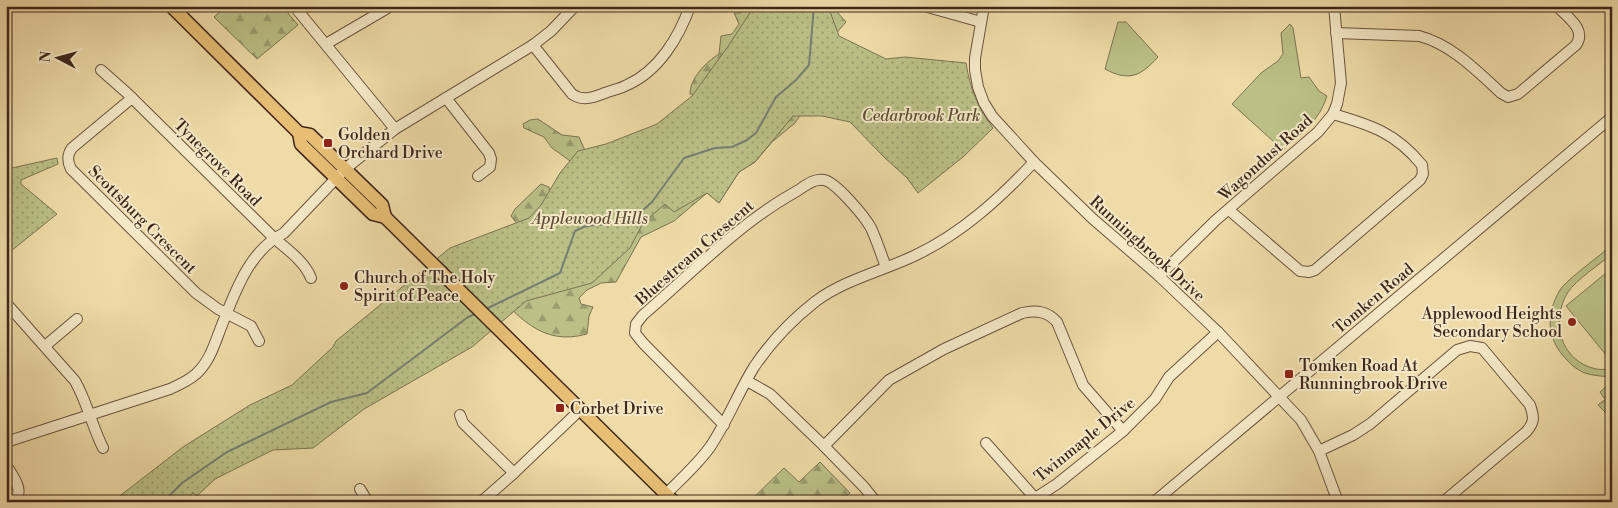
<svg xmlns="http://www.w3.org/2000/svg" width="1618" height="508" font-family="'Libre Bodoni',serif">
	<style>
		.grass { fill: #bac086; stroke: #7c7452 }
		.forest { fill: url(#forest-firs); stroke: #7c7452 }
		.park { fill: url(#park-dots); stroke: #7c7452 }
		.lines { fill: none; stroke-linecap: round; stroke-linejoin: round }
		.stream { stroke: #767f75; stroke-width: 2 }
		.minor-casing { stroke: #6b5440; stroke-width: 12 }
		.major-casing { stroke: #3f271e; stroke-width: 15 }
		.minor { stroke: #f4e8c6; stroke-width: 10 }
		.major { stroke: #e7be74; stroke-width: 12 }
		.poi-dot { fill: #8f2418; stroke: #f4e8c6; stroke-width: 2 }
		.labels { text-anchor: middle; stroke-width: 4; stroke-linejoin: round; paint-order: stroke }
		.park-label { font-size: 16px; font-style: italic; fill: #5e4d38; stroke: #f4e8c6 }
		.poi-label { font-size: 16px; fill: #3f271e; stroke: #f4e8c6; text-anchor: start }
		.street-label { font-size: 16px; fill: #3f271e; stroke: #f4e8c6 }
	</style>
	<defs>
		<pattern id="forest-firs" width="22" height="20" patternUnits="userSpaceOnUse" patternTransform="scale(1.25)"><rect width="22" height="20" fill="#bac086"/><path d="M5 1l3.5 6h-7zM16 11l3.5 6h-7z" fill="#999c6d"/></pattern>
		<pattern id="park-dots" width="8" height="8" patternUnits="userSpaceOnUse" patternTransform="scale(1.25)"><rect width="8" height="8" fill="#bac086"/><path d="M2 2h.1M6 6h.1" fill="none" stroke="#999c6d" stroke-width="1.8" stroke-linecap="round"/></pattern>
	</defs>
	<rect width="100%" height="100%" fill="#eedba7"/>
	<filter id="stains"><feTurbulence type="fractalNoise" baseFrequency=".004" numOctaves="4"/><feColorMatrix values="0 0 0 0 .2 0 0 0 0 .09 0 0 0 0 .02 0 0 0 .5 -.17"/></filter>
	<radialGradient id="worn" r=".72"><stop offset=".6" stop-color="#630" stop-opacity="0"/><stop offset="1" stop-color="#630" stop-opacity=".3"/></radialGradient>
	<g class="grass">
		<path d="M1118 22H1126L1158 57C1141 76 1129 82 1105 69Z"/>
		<path d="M1290 24 1293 28 1301 78 1309 77 1319 91 1327 96C1320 120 1301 134 1283 150L1232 104 1261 73 1278 61 1283 54 1281 33Z"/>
		<path d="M1612 245V254C1600 264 1576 280 1568 292 1550 321 1560 361 1596 369 1601 370 1607 369 1612 369V377C1603 376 1593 376 1585 373 1579 371 1571 365 1567 360 1547 340 1545 315 1560 290 1566 280 1601 255 1612 245Z"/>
		<path d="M1612 268V360L1611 361 1566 306Z"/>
		<path d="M1612 381V391L1604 398 1600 392Z"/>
	</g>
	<g class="forest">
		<path d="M227 6H282L298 25 257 59 214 17Z"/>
		<path d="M743 6H770L704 96 690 94C690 78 706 62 719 54L721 36 732 34 739 24 734 13H741Z"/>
		<path d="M791 6H836L838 13 846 22 833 37 805 108 795 123 772 142 755 162 739 172 719 203 707 193 674 221 641 237 616 282 601 283 587 290 579 298 581 304 593 307 589 316 587 334C541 347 517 315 488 285Z"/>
		<path d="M538 119 562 135 579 137 587 155 573 163 552 148 544 137 524 128 523 124 530 120Z"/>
		<path d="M541 184 549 187 551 203 549 213 518 225 511 216 515 209Z"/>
		<path d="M820 462 850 493 841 502H749L784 468 799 482Z"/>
	</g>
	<g class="park">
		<path d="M752 6H828L839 36 886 59 905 57 966 63C970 89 978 108 993 128L963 157 918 193 907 178 884 157 850 122 822 116H793L755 162 739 172 719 203 707 193 674 212 665 204 643 223 630 248 592 283 526 301 472 347 364 409 313 448 273 450 215 479 197 496 193 493 183 502H112L183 447 250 405 292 385 333 347 336 341 450 248 529 218 541 205 560 173 578 151 606 144 657 124 692 96 729 45 753 8Z"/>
		<path d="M57 158 58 164 21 180V184L57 214 6 255V162L12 168Z"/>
		<path d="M1612 394V419L1598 405Z"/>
	</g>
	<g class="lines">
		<g class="stream">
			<path d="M486 309 560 273 575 231 586 226 618 223 633 219 652 202 684 158 715 148 732 147 747 140 756 133 776 97 796 80 809 65 814 6"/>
			<path d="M163 502 182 483 227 452 331 402 367 393 468 317 475 314"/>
		</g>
		<g class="minor-casing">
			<g id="minor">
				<path d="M294 6 395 129"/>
				<path d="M924 6 981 22"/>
				<path d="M984 6 975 58V70L978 87 984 103 992 116 1034 162 1093 219 1158 275 1218 332 1301 420 1319 451 1338 502"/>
				<path d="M1336 33 1419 36C1451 44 1477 71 1501 93L1508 97 1518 94 1576 45C1587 29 1567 17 1557 6"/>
				<path d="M326 44 391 6"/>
				<path d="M533 45 572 94C583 102 594 97 605 93 612 90 620 89 627 85 659 71 679 37 690 6"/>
				<path d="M101 70 127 93 274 238C287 249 305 262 311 278"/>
				<path d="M132 98 72 148C67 155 67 161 71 169L196 293 218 309 251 326 259 341"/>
				<path d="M446 98 489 153 491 159 490 167 478 176"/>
				<path d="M1229 210 1300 271 1309 272 1315 270 1420 180 1423 174 1422 165C1396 133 1371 125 1333 114"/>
				<path d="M1159 276 1216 220 1318 132 1333 114 1337 104 1341 83 1334 6"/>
				<path d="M6 303 75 381C87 402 92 426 103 448"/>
				<path d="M45 346 77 319"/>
				<path d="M747 381 770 394 824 446 864 487 876 502"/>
				<path d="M460 415 463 423 514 473"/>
				<path d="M724 425 643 343 635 333 636 324 643 315C693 272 739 223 797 191 805 186 814 178 824 180 836 182 865 217 871 228 877 241 881 254 886 267"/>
				<path d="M6 442 170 389C179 385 188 381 196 374 209 362 214 346 220 330 234 295 248 251 284 233L345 169 395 129 533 45 551 31 575 6"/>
				<path d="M986 443 1035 498"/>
				<path d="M824 446 889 380 944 349 1022 313C1036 310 1047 311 1057 322L1083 385 1123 431"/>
				<path d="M1319 451 1353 435 1370 424 1457 350 1470 346 1482 348 1530 405C1534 417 1535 422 1526 432L1443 502"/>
				<path d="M6 465C13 476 26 492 13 502"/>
				<path d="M360 489 368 502"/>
				<path d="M666 494C681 479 698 464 710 447 727 422 738 393 754 367 770 343 793 319 816 301 846 279 883 271 916 255 962 233 999 199 1034 162"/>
				<path d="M481 502 514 473 581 409"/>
				<path d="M1029 502 1057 484 1123 431 1155 399 1169 377 1218 332"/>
				<path d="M1154 502 1612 117"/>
			</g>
		</g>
		<g class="major-casing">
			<g id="major">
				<path d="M171 6 299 133 301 144 336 178 373 214 385 217 674 502"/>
				<path d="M299 133 310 135 382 205 385 217"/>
			</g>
		</g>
		<use href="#minor" class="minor"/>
		<use href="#major" class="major"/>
	</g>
	<g class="poi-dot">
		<rect x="323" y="138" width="10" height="10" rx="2.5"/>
		<circle cx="344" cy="286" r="5"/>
		<circle cx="1572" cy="322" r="5"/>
		<rect x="1284" y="369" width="10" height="10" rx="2.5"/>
		<rect x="555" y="403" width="10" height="10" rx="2.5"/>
	</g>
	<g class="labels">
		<g class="park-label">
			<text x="921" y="121">Cedarbrook Park</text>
			<text x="590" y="224">Applewood Hills</text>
		</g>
		<g class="poi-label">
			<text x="338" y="140">Golden<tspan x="338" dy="18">Orchard Drive</tspan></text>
			<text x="354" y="283">Church of The Holy<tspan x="354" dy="18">Spirit of Peace</tspan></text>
			<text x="1562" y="319" text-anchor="end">Applewood Heights<tspan x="1562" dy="18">Secondary School</tspan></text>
			<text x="1299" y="371">Tomken Road At<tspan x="1299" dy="18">Runningbrook Drive</tspan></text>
			<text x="570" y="414">Corbet Drive</text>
		</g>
		<g class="street-label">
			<text transform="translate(1265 157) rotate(-42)" y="6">Wagondust Road</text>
			<text transform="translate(218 162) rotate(45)" y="6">Tynegrove Road</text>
			<text transform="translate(143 219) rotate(45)" y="6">Scottsburg Crescent</text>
			<text transform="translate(1148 248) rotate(42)" y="6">Runningbrook Drive</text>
			<text transform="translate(694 252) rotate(-41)" y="6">Bluestream Crescent</text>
			<text transform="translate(1373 298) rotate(-40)" y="6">Tomken Road</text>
			<text transform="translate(1084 439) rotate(-39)" y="6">Twinmaple Drive</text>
		</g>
	</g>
	<rect width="1618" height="508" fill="none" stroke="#eedba7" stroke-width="25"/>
	<rect x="8" y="8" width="1603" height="493" fill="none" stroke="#3f271e" stroke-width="2.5"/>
	<rect x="12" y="12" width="1593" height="483" fill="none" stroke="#3f271e"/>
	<g transform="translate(58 58) rotate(276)" stroke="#f4e8c6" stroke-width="4" paint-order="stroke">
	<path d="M0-4L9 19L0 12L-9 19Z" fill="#3f271e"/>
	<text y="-8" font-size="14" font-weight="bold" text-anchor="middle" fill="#3f271e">N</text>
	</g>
	<rect width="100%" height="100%" filter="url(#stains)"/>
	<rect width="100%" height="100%" fill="url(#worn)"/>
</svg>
